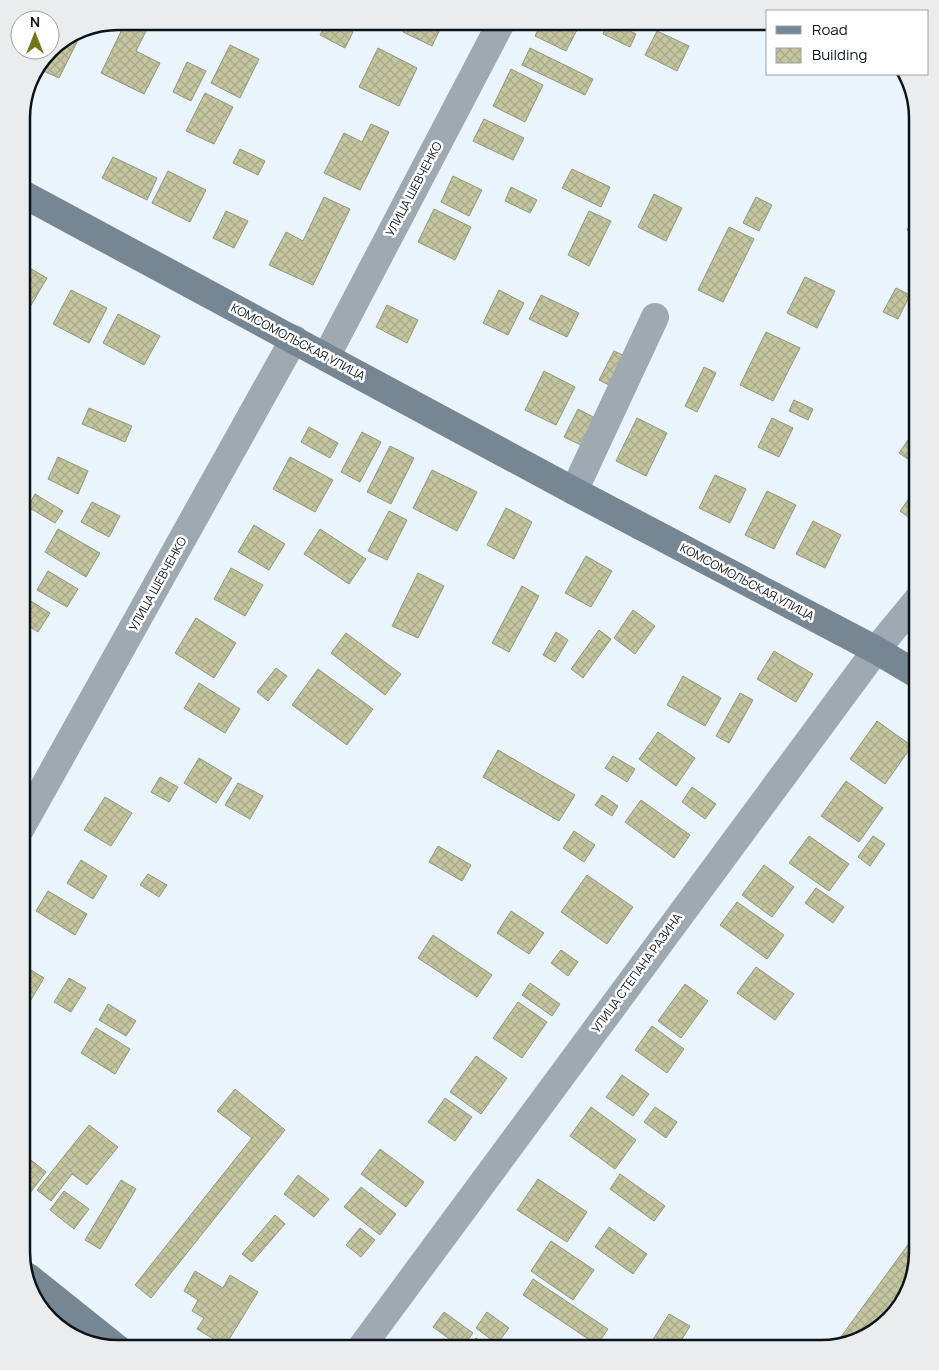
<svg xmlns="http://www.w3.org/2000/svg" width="939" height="1370" font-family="Manrope,sans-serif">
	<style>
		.building { fill: url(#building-cross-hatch); stroke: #94967b }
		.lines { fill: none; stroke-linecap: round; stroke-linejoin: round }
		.minor { stroke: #9fa9b2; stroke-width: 28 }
		.tertiary { stroke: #9fa9b2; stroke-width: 28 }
		.secondary { stroke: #778693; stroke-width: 28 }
		.labels { text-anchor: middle; stroke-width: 5; stroke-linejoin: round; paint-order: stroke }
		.street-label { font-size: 12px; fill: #0a1319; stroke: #fff }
		.rim { fill: none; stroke: #0a1319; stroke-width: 2.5 }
	</style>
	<defs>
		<pattern id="building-cross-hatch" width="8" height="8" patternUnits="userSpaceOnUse" patternTransform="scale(1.25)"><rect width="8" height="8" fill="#c4c6a0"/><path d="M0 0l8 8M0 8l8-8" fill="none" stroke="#a7a989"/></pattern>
	</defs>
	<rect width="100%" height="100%" fill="#eaf4fc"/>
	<g class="building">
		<path d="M126 21H142L149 25 136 51 160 63 144 94 101 73Z"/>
		<path d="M327 21H333L353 32 345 48 320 35Z"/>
		<path d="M408 21H444L432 46 403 32Z"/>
		<path d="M542 21H570L579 26 566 51 535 36Z"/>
		<path d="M609 21 636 34 630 47 603 34Z"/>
		<path d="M657 31 689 46 677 71 645 55Z"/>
		<path d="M74 38 78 40 59 78 37 68 54 45Z"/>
		<path d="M230 45 259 59 240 98 211 83Z"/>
		<path d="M378 48 417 68 399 106 359 87Z"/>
		<path d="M530 48 593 79 585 95 522 65Z"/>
		<path d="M187 62 206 71 191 101 173 92Z"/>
		<path d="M511 69 543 85 525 122 493 106Z"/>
		<path d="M205 93 233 107 214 144 186 131Z"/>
		<path d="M484 119 524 138 513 160 473 141Z"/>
		<path d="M371 124 389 132 360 190 324 173 344 133 362 142Z"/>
		<path d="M240 149 265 161 258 175 233 163Z"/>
		<path d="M113 157 157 178 147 200 102 178Z"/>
		<path d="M572 169 610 187 601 207 562 188Z"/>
		<path d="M168 171 206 190 190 222 152 203Z"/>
		<path d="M453 176 482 190 469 216 441 202Z"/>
		<path d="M511 187 537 200 530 213 505 201Z"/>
		<path d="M654 194 682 208 666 241 638 227Z"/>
		<path d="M324 197 350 209 313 285 269 265 286 232 303 241Z"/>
		<path d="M756 197 772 205 759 231 743 223Z"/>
		<path d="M434 209 471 227 455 260 418 242Z"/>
		<path d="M226 211 248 221 234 248 213 238Z"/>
		<path d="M589 211 611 221 589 266 568 255Z"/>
		<path d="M915 216 918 217V236L907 230Z"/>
		<path d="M729 227 754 239 723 302 698 290Z"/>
		<path d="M21 263 47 278 27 312 21 309Z"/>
		<path d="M805 277 835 291 817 328 787 313Z"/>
		<path d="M896 288 910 295 898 319 883 312Z"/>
		<path d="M71 290 107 308 89 343 53 324Z"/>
		<path d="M499 290 524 303 508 335 483 323Z"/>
		<path d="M541 295 579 313 567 337 529 319Z"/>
		<path d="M387 305 418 320 407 343 376 327Z"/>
		<path d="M118 314 160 336 144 365 103 343Z"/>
		<path d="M766 332 800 348 773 401 740 385Z"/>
		<path d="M614 351 627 357 613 387 599 380Z"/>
		<path d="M704 367 716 373 697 412 685 406Z"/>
		<path d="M544 371 575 387 556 425 525 410Z"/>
		<path d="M794 400 813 409 808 420 789 411Z"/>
		<path d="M89 408 132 426 125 442 82 424Z"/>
		<path d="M578 409 597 419 583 446 564 437Z"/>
		<path d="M637 418 667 433 646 476 616 461Z"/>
		<path d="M772 418 793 428 779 457 758 447Z"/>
		<path d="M309 427 338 443 330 458 301 442Z"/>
		<path d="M917 427 918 428V466L899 453Z"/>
		<path d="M362 432 381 442 360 482 341 472Z"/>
		<path d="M390 446 414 458 391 504 367 492Z"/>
		<path d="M58 457 88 471 78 494 48 479Z"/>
		<path d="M290 457 333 480 315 512 273 489Z"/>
		<path d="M432 470 477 492 457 531 413 508Z"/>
		<path d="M715 475 746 489 730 523 699 508Z"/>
		<path d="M918 486V524L900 511Z"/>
		<path d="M767 491 796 505 774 549 745 535Z"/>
		<path d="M35 494 63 511 55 523 28 507Z"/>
		<path d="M92 502 120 516 109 537 81 522Z"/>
		<path d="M506 508 532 522 514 559 487 545Z"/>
		<path d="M389 511 407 520 387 560 368 551Z"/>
		<path d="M813 521 841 535 825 568 796 554Z"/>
		<path d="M254 525 285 544 269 570 238 552Z"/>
		<path d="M58 529 100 553 86 577 45 552Z"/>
		<path d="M320 529 366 559 349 584 304 554Z"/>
		<path d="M586 556 612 571 591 607 565 593Z"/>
		<path d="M231 568 263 585 245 616 214 599Z"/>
		<path d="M48 571 78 589 67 607 37 590Z"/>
		<path d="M418 573 444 586 418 638 392 626Z"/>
		<path d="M522 586 539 596 509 652 492 643Z"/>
		<path d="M21 595 50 613 38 632 21 621Z"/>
		<path d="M633 610 655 626 635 654 614 638Z"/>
		<path d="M196 618 236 643 214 678 175 653Z"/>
		<path d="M599 630 611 639 583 678 571 669Z"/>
		<path d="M556 632 568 640 555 662 543 655Z"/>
		<path d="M346 633 401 674 385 695 331 653Z"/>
		<path d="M774 651 813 674 796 702 757 679Z"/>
		<path d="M276 668 287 676 268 701 257 692Z"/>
		<path d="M318 669 373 709 347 745 292 705Z"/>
		<path d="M683 676 721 698 705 726 667 705Z"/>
		<path d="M199 683 240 709 225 733 184 708Z"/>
		<path d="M740 693 753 700 729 743 716 736Z"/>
		<path d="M877 721 912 746 885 784 850 759Z"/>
		<path d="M658 732 695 758 676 786 639 759Z"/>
		<path d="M498 750 575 795 559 821 483 777Z"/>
		<path d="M613 756 635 769 627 782 605 768Z"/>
		<path d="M199 758 232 778 216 803 184 783Z"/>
		<path d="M160 777 178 787 169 802 151 792Z"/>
		<path d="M846 781 883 808 859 842 821 816Z"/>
		<path d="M238 783 263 796 250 819 225 805Z"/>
		<path d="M692 787 716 804 705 819 682 802Z"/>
		<path d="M602 795 618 806 612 816 595 805Z"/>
		<path d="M105 797 132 813 111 846 84 830Z"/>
		<path d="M641 800 690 835 674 858 625 822Z"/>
		<path d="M574 831 595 845 584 862 563 848Z"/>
		<path d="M809 836 849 864 829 891 789 863Z"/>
		<path d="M873 836 885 844 870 866 858 857Z"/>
		<path d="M438 846 471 865 462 881 429 862Z"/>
		<path d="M81 860 107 876 93 899 67 883Z"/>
		<path d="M764 865 794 887 772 917 742 895Z"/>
		<path d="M148 874 167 885 159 897 140 885Z"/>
		<path d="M587 875 633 907 607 944 561 912Z"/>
		<path d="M816 888 844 907 833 923 805 903Z"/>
		<path d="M48 891 87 914 75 935 36 911Z"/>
		<path d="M737 902 784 935 767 959 720 925Z"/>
		<path d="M511 911 544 933 529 954 497 933Z"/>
		<path d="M433 935 492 975 477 997 418 958Z"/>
		<path d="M561 950 578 962 568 976 551 963Z"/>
		<path d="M21 964 44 978 29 1003 21 998Z"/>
		<path d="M756 967 794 994 775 1020 737 993Z"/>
		<path d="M69 978 86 988 71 1012 54 1002Z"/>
		<path d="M530 983 560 1004 552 1016 522 995Z"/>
		<path d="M685 984 708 1001 681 1038 658 1021Z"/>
		<path d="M518 1002 547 1022 522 1058 493 1038Z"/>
		<path d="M108 1004 136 1021 126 1036 99 1020Z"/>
		<path d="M652 1026 684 1049 667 1073 635 1050Z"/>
		<path d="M96 1028 130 1049 115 1074 81 1053Z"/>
		<path d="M476 1056 507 1078 481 1114 450 1092Z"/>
		<path d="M622 1075 649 1094 633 1116 606 1097Z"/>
		<path d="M235 1089 285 1130 151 1298 135 1285 252 1138 217 1111Z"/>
		<path d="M445 1098 472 1117 455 1141 428 1122Z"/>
		<path d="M591 1107 636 1140 615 1169 570 1136Z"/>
		<path d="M655 1107 677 1122 666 1138 644 1122Z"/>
		<path d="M89 1125 118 1147 87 1185 72 1174 51 1201 37 1190Z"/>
		<path d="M380 1149 424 1182 406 1207 361 1174Z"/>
		<path d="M22 1153 46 1172 23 1202 21 1201Z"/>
		<path d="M620 1174 665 1206 654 1221 610 1189Z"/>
		<path d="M298 1175 329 1199 314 1217 284 1194Z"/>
		<path d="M538 1179 587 1212 567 1242 517 1210Z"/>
		<path d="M121 1180 136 1189 100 1249 85 1240Z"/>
		<path d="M361 1187 396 1214 380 1235 344 1207Z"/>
		<path d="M64 1191 89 1209 74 1229 50 1210Z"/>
		<path d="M275 1215 285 1224 252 1262 242 1254Z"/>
		<path d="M609 1227 647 1254 633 1274 595 1247Z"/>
		<path d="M360 1228 375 1240 361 1257 346 1245Z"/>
		<path d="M918 1231V1252L905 1301 869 1336 835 1345Z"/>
		<path d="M551 1241 594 1270 573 1300 531 1271Z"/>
		<path d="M195 1271 223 1288 230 1275 258 1292 225 1346 197 1329 204 1318 192 1311 198 1300 184 1291Z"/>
		<path d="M533 1279 608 1329 597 1345 523 1295Z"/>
		<path d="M444 1312 473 1333 462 1348 433 1327Z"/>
		<path d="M487 1312 509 1328 497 1344 476 1328Z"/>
		<path d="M669 1314 690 1326 676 1349H647Z"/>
		<path d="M476 1338 490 1349H468Z"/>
	</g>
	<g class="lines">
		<g class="minor">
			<path d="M326 357 502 21"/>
			<path d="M574 491 655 317"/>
			<path d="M21 828 294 339"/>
		</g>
		<path class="tertiary" d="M360 1349 876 650 918 599"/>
		<g class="secondary">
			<path d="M21 193 574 491 876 650 918 675"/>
			<path d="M28 1277 118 1349"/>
		</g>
	</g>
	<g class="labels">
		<g class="street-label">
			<text transform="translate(414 189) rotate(-62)" y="4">УЛИЦА ШЕВЧЕНКО</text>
			<text transform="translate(298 342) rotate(28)" y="4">КОМСОМОЛЬСКАЯ УЛИЦА</text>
			<text transform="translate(747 582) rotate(28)" y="4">КОМСОМОЛЬСКАЯ УЛИЦА</text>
			<text transform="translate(158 584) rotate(-61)" y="4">УЛИЦА ШЕВЧЕНКО</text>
			<text transform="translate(637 973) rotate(-54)" y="4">УЛИЦА СТЕПАНА РАЗИНА</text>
		</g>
	</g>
	<path d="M0 0H939V1370H0ZM118 30H821A88 88 0 0 1 909 118V1252A88 88 0 0 1 821 1340H118A88 88 0 0 1 30 1252V118A88 88 0 0 1 118 30Z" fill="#ebeced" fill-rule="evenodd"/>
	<path class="rim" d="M118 30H821A88 88 0 0 1 909 118V1252A88 88 0 0 1 821 1340H118A88 88 0 0 1 30 1252V118A88 88 0 0 1 118 30Z"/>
	<rect x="766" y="10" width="162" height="65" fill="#ffffff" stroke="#9da1a3"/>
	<rect x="776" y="26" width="25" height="8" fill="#778693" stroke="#9da1a3"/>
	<text x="812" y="35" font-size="15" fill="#0a1319">Road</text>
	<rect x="776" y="48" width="25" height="15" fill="url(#building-cross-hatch)" stroke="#9da1a3"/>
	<text x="812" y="60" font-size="15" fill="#0a1319">Building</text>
	<g transform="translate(35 35)"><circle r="24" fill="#ffffff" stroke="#9da1a3"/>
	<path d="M0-4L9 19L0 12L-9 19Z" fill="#75761c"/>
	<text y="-8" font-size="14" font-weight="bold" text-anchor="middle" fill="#0a1319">N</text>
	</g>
</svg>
